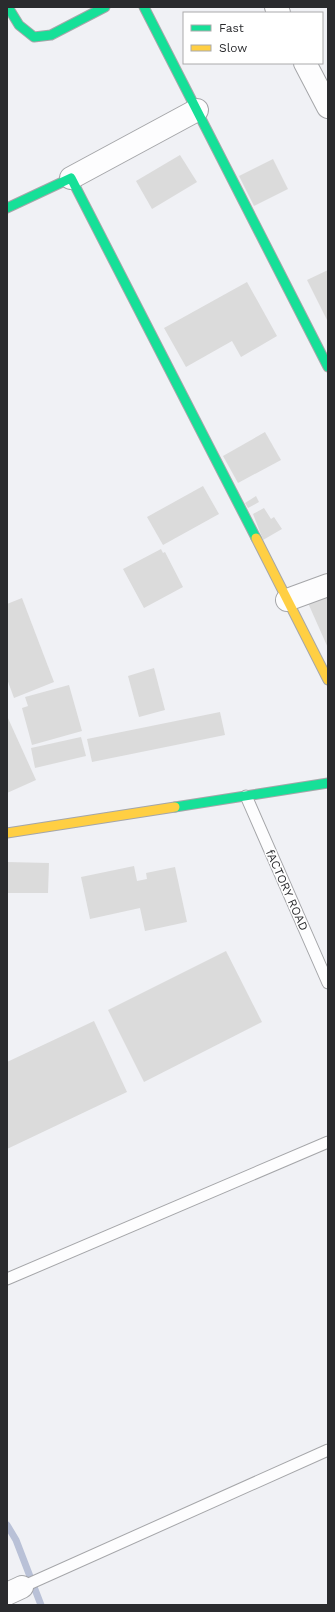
<svg xmlns="http://www.w3.org/2000/svg" width="335" height="1612" font-family="'Work Sans',sans-serif">
	<style>
		.lines { fill: none; stroke-linecap: round; stroke-linejoin: round }
		.stream { stroke: #b9c1d7; stroke-width: 7 }
		.building { fill: #dbdbdb }
		.lane-casing { stroke: #a5a6a9; stroke-width: 13 }
		.street-casing { stroke: #a5a6a9; stroke-width: 24 }
		.fast-casing { stroke: #a5a6a9; stroke-width: 11 }
		.slow-casing { stroke: #a5a6a9; stroke-width: 11 }
		.lane { stroke: #fdfdfe; stroke-width: 11 }
		.street { stroke: #fdfdfe; stroke-width: 22 }
		.fast { stroke: #16e098; stroke-width: 9 }
		.slow { stroke: #ffcf43; stroke-width: 9 }
		.labels { text-anchor: middle; stroke-width: 3; stroke-linejoin: round; paint-order: stroke }
		.street-label { font-size: 12px; fill: #2a2b2e; stroke: #fff }
	</style>
	<rect width="100%" height="100%" fill="#f0f1f5"/>
	<g class="lines">
		<path class="stream" d="M7 1525 16 1540 41 1605"/>
	</g>
	<g class="building">
		<path d="M180 155 197 182 152 209 136 181Z"/>
		<path d="M273 159 288 189 254 206 239 176Z"/>
		<path d="M328 270V322L307 280Z"/>
		<path d="M247 282 277 336 241 357 232 341 186 367 164 328Z"/>
		<path d="M265 432 281 460 238 483 223 456Z"/>
		<path d="M203 486 219 514 163 545 147 517Z"/>
		<path d="M256 496 259 502 248 508 245 503Z"/>
		<path d="M264 508 271 519 274 517 282 529 263 540 253 514Z"/>
		<path d="M161 549 163 553 165 552 183 587 144 608 123 569Z"/>
		<path d="M328 594V648L308 603Z"/>
		<path d="M22 598 54 682 14 698 7 679V604Z"/>
		<path d="M154 668 165 710 139 717 128 676Z"/>
		<path d="M69 685 82 731 32 745 22 708 28 706 25 697Z"/>
		<path d="M220 712 225 735 92 762 87 739Z"/>
		<path d="M7 716 36 780 7 793Z"/>
		<path d="M81 737 86 756 35 768 31 748Z"/>
		<path d="M7 862 49 863 48 893H7Z"/>
		<path d="M134 866 137 881 147 879 146 873 175 867 187 922 145 931 140 908 90 919 81 877Z"/>
		<path d="M226 951 262 1022 144 1082 108 1010Z"/>
		<path d="M94 1021 127 1092 7 1149V1062Z"/>
	</g>
	<g class="lines">
		<g class="lane-casing">
			<g id="lane">
				<path d="M246 796 328 983"/>
				<path d="M7 1279 328 1142"/>
				<path d="M22 1587 328 1450"/>
			</g>
		</g>
		<g class="street-casing">
			<g id="street">
				<path d="M276 7 279 13"/>
				<path d="M305 63 328 107"/>
				<path d="M71 178 197 110"/>
				<path d="M287 600 328 585"/>
				<path d="M7 1594 22 1587"/>
			</g>
		</g>
		<g class="fast-casing">
			<g id="fast">
				<path d="M8 7 19 25 34 37 51 35 105 7"/>
				<path d="M144 7 328 367"/>
				<path d="M7 208 71 178 256 538"/>
				<path d="M175 807 328 783"/>
			</g>
		</g>
		<g class="slow-casing">
			<g id="slow">
				<path d="M256 538 328 680"/>
				<path d="M7 833 175 807"/>
			</g>
		</g>
		<use href="#lane" class="lane"/>
		<use href="#street" class="street"/>
		<use href="#fast" class="fast"/>
		<use href="#slow" class="slow"/>
	</g>
	<g class="labels">
		<g class="street-label">
			<text transform="translate(287 890) rotate(66)" y="4">fACTORY ROAD</text>
		</g>
	</g>
	<rect width="335" height="1612" fill="none" stroke="#2a2b2e" stroke-width="16"/>
	<rect x="183" y="12" width="140" height="52" fill="#ffffff" stroke="#aaaaab"/>
	<rect x="191" y="25" width="20" height="6" fill="#16e098" stroke="#aaaaab"/>
	<text x="219" y="32" font-size="12" fill="#2a2b2e">Fast</text>
	<rect x="191" y="45" width="20" height="6" fill="#ffcf43" stroke="#aaaaab"/>
	<text x="219" y="52" font-size="12" fill="#2a2b2e">Slow</text>
</svg>
